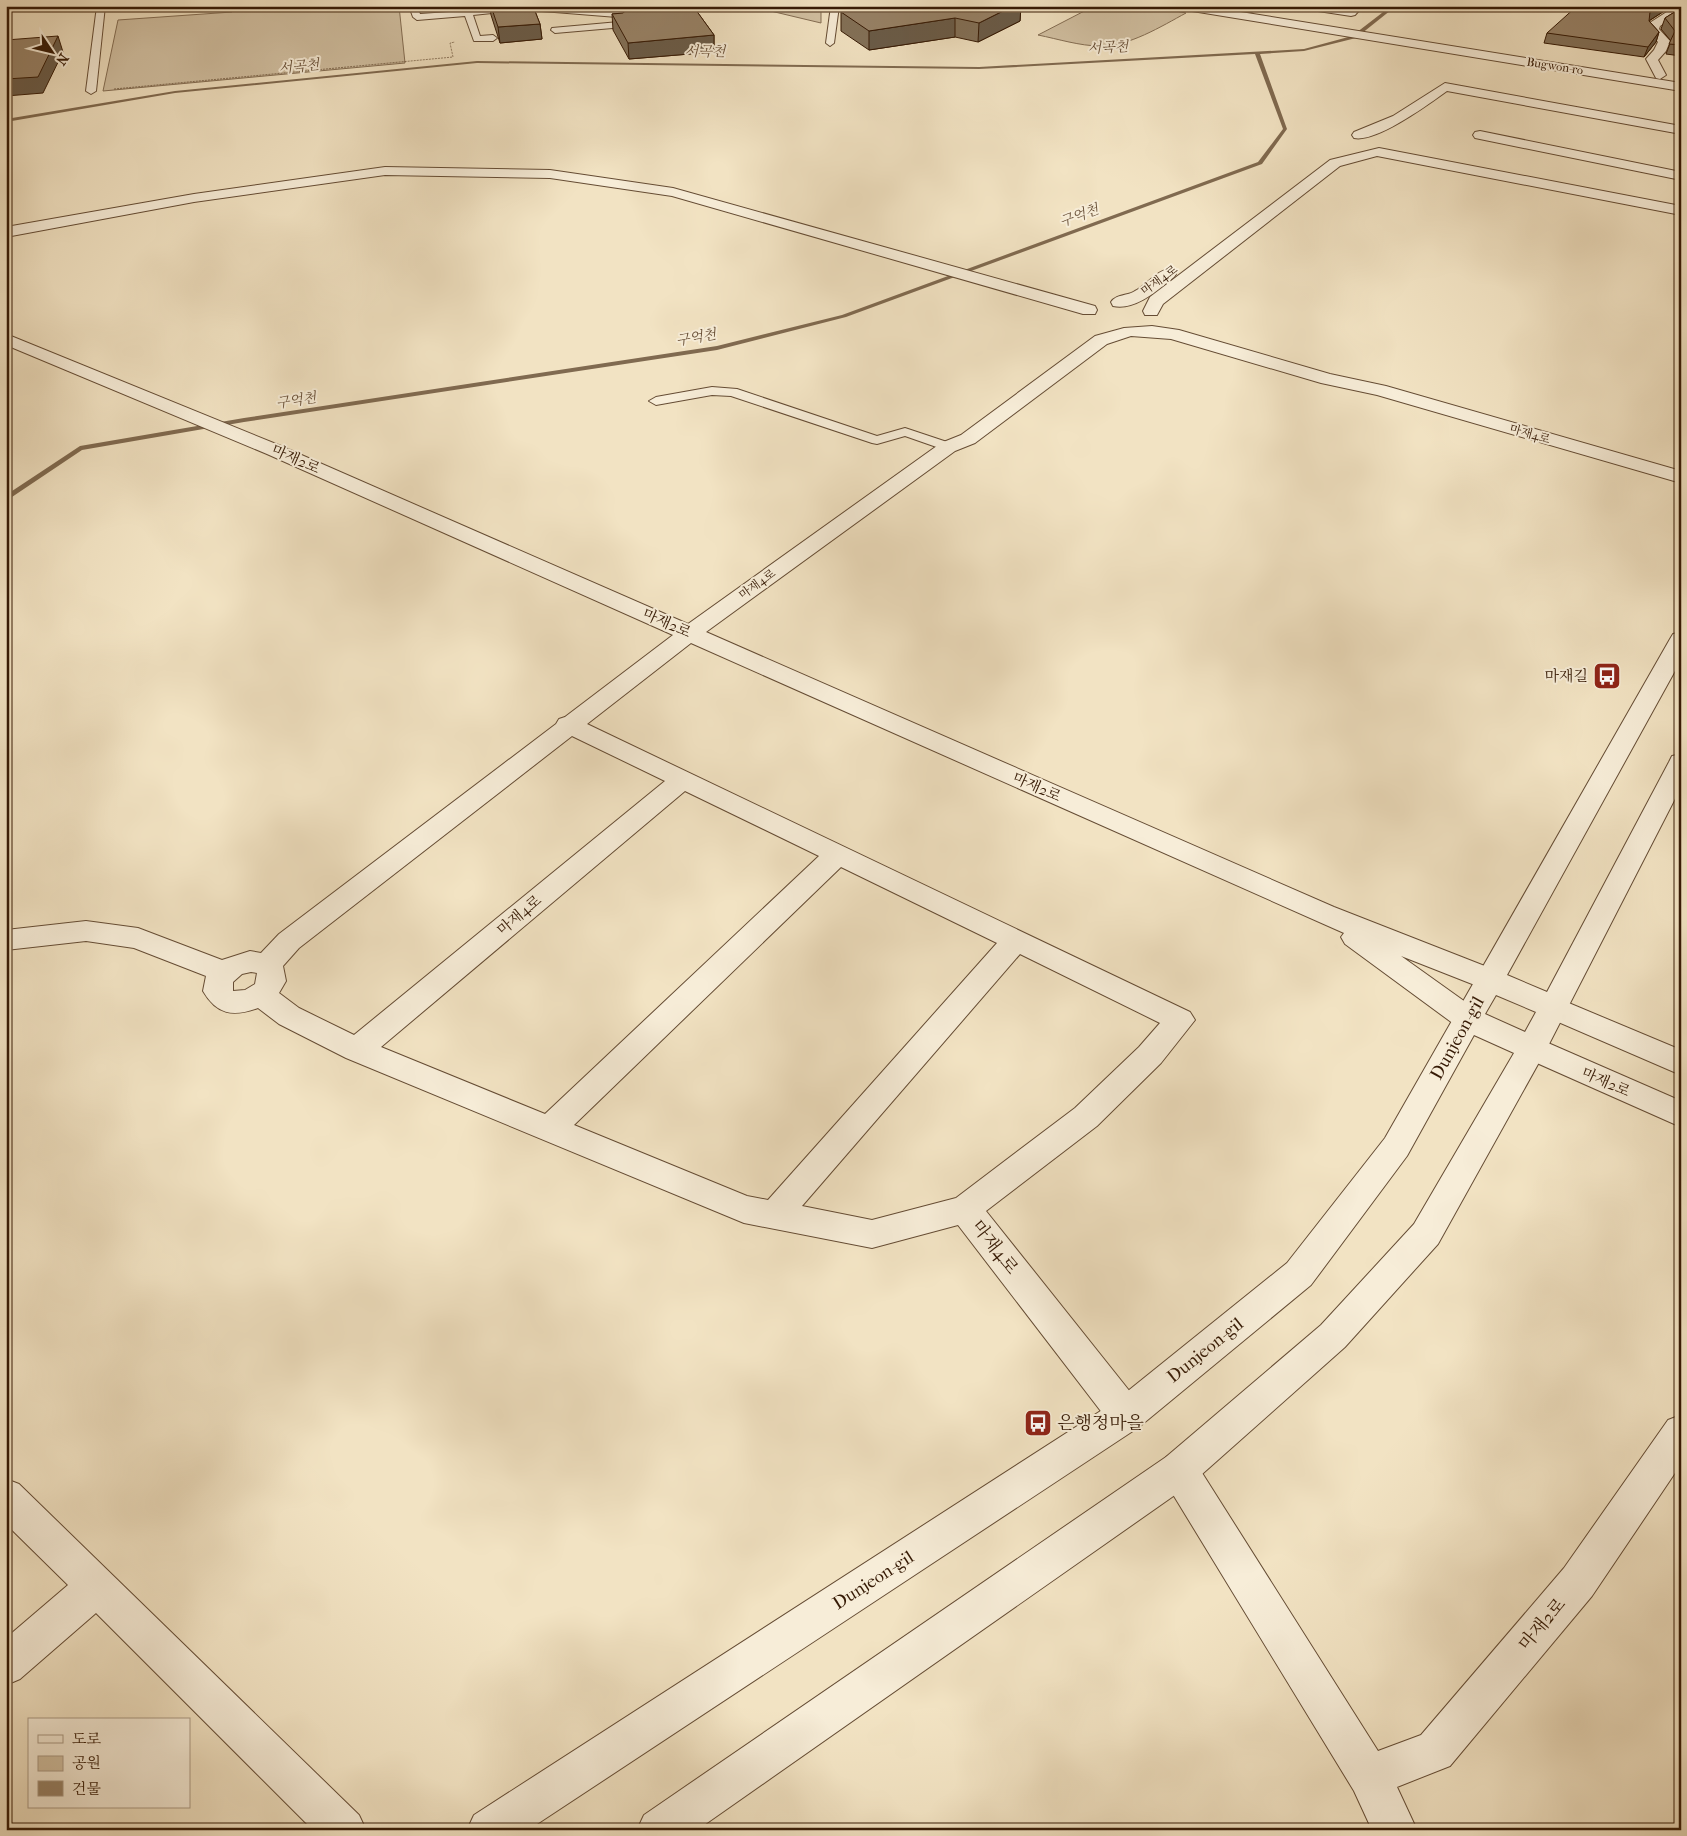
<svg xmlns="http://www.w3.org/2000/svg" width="1687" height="1836" font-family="'IM FELL French Canon','Noto Serif KR',serif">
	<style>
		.green { fill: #d2c1a3; stroke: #846e54 }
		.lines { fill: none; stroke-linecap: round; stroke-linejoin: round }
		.stream { fill: #806a50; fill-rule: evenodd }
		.service-casing { stroke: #654c34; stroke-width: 2 }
		.minor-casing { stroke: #654c34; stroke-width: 2 }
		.tertiary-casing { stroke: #654c34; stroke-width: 2 }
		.path { stroke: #361a05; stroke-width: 1; stroke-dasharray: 0.5 1; stroke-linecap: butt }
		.service { fill: #f7edd8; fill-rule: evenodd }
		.minor { fill: #f7edd8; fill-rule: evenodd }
		.tertiary { fill: #f7edd8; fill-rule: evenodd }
		.wall { fill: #837159; stroke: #361a05 }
		.shaded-wall { fill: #6a5c49; stroke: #361a05 }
		.building { fill: #988368; stroke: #361a05 }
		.labels { text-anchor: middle; stroke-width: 4; stroke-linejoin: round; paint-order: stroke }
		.far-street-label { font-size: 12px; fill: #361a05; stroke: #f7edd8 }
		.far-water-label { font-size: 14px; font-style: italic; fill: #684f37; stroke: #f7edd8 }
		.street-label { font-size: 15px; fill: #361a05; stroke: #f7edd8 }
		.poi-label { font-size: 15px; fill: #361a05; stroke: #f7edd8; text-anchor: end }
		.near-street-label { font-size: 18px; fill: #361a05; stroke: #f7edd8 }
		.near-poi-label { font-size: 18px; fill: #361a05; stroke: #f7edd8; text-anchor: start }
	</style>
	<rect width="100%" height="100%" fill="#f2e3c3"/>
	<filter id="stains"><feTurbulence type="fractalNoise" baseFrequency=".004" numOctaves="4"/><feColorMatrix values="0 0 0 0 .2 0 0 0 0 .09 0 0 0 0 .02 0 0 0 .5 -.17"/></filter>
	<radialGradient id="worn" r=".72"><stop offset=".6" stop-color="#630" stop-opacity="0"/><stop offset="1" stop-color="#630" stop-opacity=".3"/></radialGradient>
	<g class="green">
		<path d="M230 6H292L263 10 318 6H399L405 63 103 91 118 20 232 12Z"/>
		<path d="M742 6H811L821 9V23L758 8 750 9Z"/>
		<path d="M1094 6H1151L1186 13C1162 26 1128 47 1100 46 1080 46 1058 39 1038 35Z"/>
	</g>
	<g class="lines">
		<path class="stream" d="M1391 6H1396L1356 38 1304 51 1260 54 1287 129 1262 164 846 317 717 350 244 422 82 450 6 501V495L80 446 244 418 717 346 842 315 1258 162 1283 129 1255 54 979 69 477 63 175 93 6 122V119L175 91 477 61 979 67 1304 49 1352 36Z"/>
		<g class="service-casing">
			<g id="service">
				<path d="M97 6H105L96 91 91 94 86 91Z"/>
				<path d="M409 6H417L420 14 492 9V13L473 15 480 36 493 35 497 38 493 41H474L465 16 417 20 413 17Z"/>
				<path d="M539 6 614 12 617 6H626L622 11 628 24 624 27 555 33 551 30 552 28 619 22 617 17 542 11 539 10Z"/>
				<path d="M831 6H839L834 43 830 46 826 43Z"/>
				<path d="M712 387 737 389 877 436 905 428 953 444 955 447 948 451 905 436 877 444 872 443 731 396 712 395 656 405 649 401 656 397Z"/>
			</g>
		</g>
		<g class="minor-casing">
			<g id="minor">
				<path d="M1247 6H1265L1251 12H1243L1241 10Z"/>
				<path d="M1299 6 1348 9 1351 6H1363L1355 15 1351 16 1305 9Z"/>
				<path d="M1676 6H1681V13L1660 26 1659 29 1670 41 1666 51 1658 60 1666 75 1660 79 1656 78 1646 59 1654 50 1658 42 1647 30 1648 24Z"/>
				<path d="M1445 83 1681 126V134L1447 91C1429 104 1376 143 1354 138L1352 135 1354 132 1393 116Z"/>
				<path d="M1480 131 1681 172V180L1475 138 1473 135 1475 132Z"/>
				<path d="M1379 148 1681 206V215L1377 156 1340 166 1163 304 1157 315H1145L1143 311 1150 297 1330 160Z"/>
				<path d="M385 167 550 170 673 188 1095 306 1097 310 1095 314H1083L672 196 550 178 385 175 194 202 6 237V227L194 194Z"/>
				<path d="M1168 269 1176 274 1174 277C1158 290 1135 311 1113 306L1111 302C1116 294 1128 296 1135 291 1147 285 1155 272 1168 269Z"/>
				<path d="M1152 326 1179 330 1330 374 1386 386 1681 471V483L1377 395 1321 383 1171 339 1131 336 1107 344 975 443 955 451 706 632 1334 907 1500 972 1504 980 1500 988 1490 991 1401 956 1478 1011 1483 1019 1478 1027 1468 1030 1458 1027 1345 944 1341 937 1344 933 691 643 587 724 1190 1012 1195 1020 1161 1063 1097 1126 986 1211 1139 1403 1144 1415 1139 1427 1126 1432 1113 1427 958 1225 872 1248 744 1223 346 1058 279 1024 258 1008C233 1017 217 1015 203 991L206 976 134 948 86 941 6 950V930L86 921 138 928 222 960 250 951 261 953 279 934 556 724 559 719 565 717 673 635 267 454 6 345V334L281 446 688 624 941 443 961 435 1095 336 1124 328ZM572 736 665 781 354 1035 299 1008 279 993 286 981 283 966 299 948ZM685 791 819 856 545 1114 381 1047ZM841 867 997 943 768 1200 747 1196 574 1125ZM1020 954 1160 1023 1139 1047 1075 1108 956 1198 872 1220 802 1206ZM251 972 257 973 255 984 245 990 233 991V982L242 974Z"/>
				<path d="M1552 996 1681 1050V1075L1542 1015 1537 1007 1542 999Z"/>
				<path d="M1532 1036 1681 1101V1127L1521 1056 1517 1048 1521 1040Z"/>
				<path d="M1681 1415V1464L1592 1596 1450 1766 1397 1787 1417 1830H1372L1354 1791 1166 1483 1160 1470 1166 1457 1179 1452 1192 1457 1378 1751 1421 1735 1564 1568 1668 1420Z"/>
				<path d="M6 1479 19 1484 359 1815 366 1830H313L96 1613 20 1679 6 1685V1638L68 1585 6 1524Z"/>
			</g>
		</g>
		<g class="tertiary-casing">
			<g id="tertiary">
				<path d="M1174 6H1203L1681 83V91L1180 9Z"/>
				<path d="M1681 632V660L1507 975 1547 992 1669 762 1672 756 1681 754V787L1547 1048 1438 1244 1345 1347 1192 1483 697 1830H637L644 1815 1166 1457 1321 1325 1414 1224 1514 1053 1474 1035 1407 1156 1311 1285 1139 1427 528 1830H467L474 1815 1113 1403 1287 1263 1385 1138 1670 639 1673 634ZM1496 995 1536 1012 1525 1032 1485 1014Z"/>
			</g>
		</g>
		<path class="path" d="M114 89 453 57 450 43 455 42"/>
		<use href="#service" class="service"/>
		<use href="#minor" class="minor"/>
		<use href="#tertiary" class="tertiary"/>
	</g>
	<g class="wall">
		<path d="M488 6H533L540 24 542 39 500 43 491 15 490 8Z"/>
		<path d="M600 6H616L613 10 602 9Z"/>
		<path d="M624 6H693L714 35V52L629 59 613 30 612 14 623 13 624 12Z"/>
		<path d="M855 6H1021L1020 21 978 42 955 37 869 50 841 31V12Z"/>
		<path d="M1589 6H1672L1649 21 1659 32 1656 42 1644 57 1544 43 1547 33Z"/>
		<path d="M1681 8V56L1666 54 1671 41 1661 29 1665 18Z"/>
	</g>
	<g class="shaded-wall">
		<path d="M1013 6H1021L1020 21 978 42 979 23Z"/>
		<path d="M1660 6H1672L1647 22 1650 12Z"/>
		<path d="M955 18V37L869 50V31Z"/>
		<path d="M540 24 542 39 500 43 498 27Z"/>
		<path d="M1659 32 1656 42 1644 57 1648 47Z"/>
		<path d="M714 35V52L629 59 628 43Z"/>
		<path d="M58 36 63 52 43 93 6 96V79Z"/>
	</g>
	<g class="building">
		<path d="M491 6H533L540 24 498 27Z"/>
		<path d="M627 6H693L714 35 628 43 612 14 623 13 628 9Z"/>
		<path d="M855 6H1013L979 23 955 18 869 31 841 12Z"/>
		<path d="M1577 6H1660L1650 12 1649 21 1659 32 1648 47 1547 33Z"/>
		<path d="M1681 8V45L1669 44 1675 31 1665 18Z"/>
		<path d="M58 36 38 77 6 79V40Z"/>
	</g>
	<defs>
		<g id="bus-square" transform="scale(1.4375)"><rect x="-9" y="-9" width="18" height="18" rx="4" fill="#8f2418" stroke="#f7edd8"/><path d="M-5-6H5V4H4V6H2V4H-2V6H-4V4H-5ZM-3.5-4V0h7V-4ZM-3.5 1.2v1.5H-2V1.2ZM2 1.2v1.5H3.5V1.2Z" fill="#fff"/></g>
	</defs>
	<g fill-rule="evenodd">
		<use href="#bus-square" x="1607" y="676"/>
		<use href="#bus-square" x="1038" y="1423"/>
	</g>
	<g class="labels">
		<g class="far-street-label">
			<text transform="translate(1555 66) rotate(9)" y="4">Bugwon-ro</text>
			<text transform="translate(1159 280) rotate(-36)" y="4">마재4로</text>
			<text transform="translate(1530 434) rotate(16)" y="4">마재4로</text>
			<text transform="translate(757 584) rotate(-36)" y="4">마재4로</text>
		</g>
		<g class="far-water-label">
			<text transform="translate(1108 47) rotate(-3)" y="5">서곡천</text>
			<text transform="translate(705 51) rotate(1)" y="5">서곡천</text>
			<text transform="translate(299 66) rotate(-6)" y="5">서곡천</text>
			<text transform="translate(1079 215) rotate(-20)" y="5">구억천</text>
			<text transform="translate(696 337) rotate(-10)" y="5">구억천</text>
			<text transform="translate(296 400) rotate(-9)" y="5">구억천</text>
		</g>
		<g class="street-label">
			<text transform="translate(296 459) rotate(24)" y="5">마재2로</text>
			<text transform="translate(667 623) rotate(24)" y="5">마재2로</text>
			<text transform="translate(1037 787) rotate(24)" y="5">마재2로</text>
			<text transform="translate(519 915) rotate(-40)" y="5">마재4로</text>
			<text transform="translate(1606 1082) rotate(24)" y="5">마재2로</text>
		</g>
		<g class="poi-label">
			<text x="1588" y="681">마재길</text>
		</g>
		<g class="near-street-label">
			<text transform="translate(1457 1038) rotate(-61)" y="6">Dunjeon-gil</text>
			<text transform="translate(995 1247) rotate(52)" y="6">마재4로</text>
			<text transform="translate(1205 1350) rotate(-39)" y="6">Dunjeon-gil</text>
			<text transform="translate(873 1580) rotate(-33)" y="6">Dunjeon-gil</text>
			<text transform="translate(1542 1624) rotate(-50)" y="6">마재2로</text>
		</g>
		<g class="near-poi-label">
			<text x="1057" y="1429">은행정마을</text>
		</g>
	</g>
	<rect width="1687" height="1836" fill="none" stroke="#f2e3c3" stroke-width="25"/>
	<rect x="8" y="8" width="1672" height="1821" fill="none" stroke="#361a05" stroke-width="2.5"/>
	<rect x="12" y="12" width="1662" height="1811" fill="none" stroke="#361a05"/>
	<rect x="28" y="1718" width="162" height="90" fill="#f7edd8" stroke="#aa9984"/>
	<rect x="38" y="1735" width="25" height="8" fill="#f7edd8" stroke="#aa9984"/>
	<text x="72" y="1744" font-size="15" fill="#361a05">도로</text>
	<rect x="38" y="1756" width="25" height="15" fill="#d2c1a3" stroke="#aa9984"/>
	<text x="72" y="1768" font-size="15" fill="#361a05">공원</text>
	<rect x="38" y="1781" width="25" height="15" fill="#988368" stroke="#aa9984"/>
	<text x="72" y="1794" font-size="15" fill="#361a05">건물</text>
	<g transform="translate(52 52) rotate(125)" stroke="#f7edd8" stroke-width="4" paint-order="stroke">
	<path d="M0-4L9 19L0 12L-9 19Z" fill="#361a05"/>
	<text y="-8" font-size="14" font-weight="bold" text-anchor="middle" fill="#361a05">N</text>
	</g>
	<rect width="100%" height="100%" filter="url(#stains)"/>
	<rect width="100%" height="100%" fill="url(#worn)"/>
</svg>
